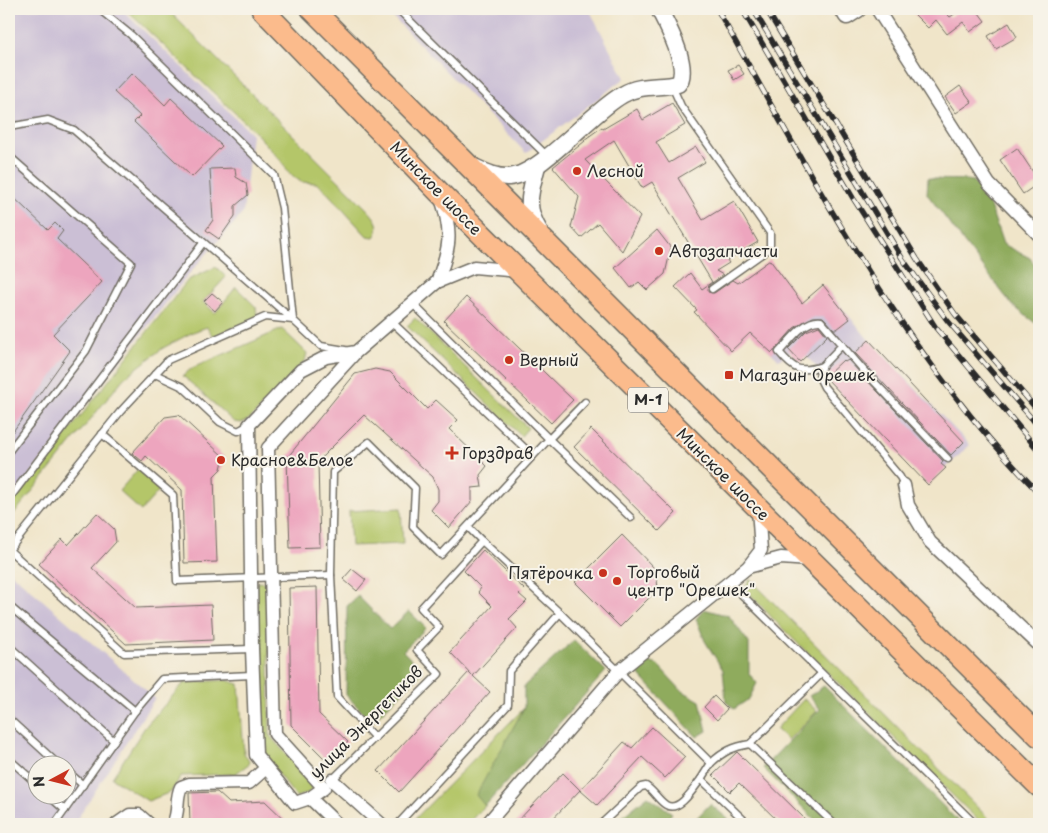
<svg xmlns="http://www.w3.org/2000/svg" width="1048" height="833" font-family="'Playpen Sans',sans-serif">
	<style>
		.industrial { fill: #cbbfd5; fill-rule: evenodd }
		.green { fill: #b4c669; stroke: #70784a }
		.forest { fill: #8fab5d; stroke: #5d6b44 }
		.building { fill: #eda5be }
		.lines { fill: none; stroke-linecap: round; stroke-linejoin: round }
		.service-casing { stroke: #706c62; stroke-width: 9 }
		.minor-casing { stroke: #706c62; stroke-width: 15 }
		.tertiary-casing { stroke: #706c62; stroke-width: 19 }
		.trunk-casing { stroke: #706c62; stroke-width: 24 }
		.service { stroke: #fff; stroke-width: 6 }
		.minor { stroke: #fff; stroke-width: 12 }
		.tertiary { stroke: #fff; stroke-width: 16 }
		.trunk { stroke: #fbbb8c; stroke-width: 21 }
		.rail-casing { stroke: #2b2b2b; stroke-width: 5.5 }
		.rail { stroke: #f7f3e8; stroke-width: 4; stroke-dasharray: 11; stroke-linecap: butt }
		.poi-dot { fill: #c8321e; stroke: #f7f3e8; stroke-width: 2 }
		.labels { text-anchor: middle; stroke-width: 4; stroke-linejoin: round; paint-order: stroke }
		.shield { fill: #f7f3e8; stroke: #686764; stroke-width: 1 }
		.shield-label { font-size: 15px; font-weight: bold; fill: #2b2b2b }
		.poi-label { font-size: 16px; fill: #2b2b2b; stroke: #f7f3e8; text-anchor: start }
		.street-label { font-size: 16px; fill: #2b2b2b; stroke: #f7f3e8 }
	</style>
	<rect width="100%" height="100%" fill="#f7f3e8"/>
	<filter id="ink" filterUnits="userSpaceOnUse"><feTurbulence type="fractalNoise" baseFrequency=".02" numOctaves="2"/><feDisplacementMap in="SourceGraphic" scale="10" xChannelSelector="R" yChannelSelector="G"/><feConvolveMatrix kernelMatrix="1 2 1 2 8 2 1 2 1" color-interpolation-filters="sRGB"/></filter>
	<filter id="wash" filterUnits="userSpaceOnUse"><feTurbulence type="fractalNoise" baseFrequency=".0096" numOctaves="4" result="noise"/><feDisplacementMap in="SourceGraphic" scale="20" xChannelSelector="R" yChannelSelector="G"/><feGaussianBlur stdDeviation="1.12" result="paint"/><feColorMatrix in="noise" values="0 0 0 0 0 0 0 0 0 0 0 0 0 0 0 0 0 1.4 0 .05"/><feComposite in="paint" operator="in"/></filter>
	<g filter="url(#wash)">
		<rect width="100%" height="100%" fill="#f0e5c9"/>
		<g class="industrial">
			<path d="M9 9H121L252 134 243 213 190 273 9 501Z"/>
			<path d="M385 9H589L625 78 526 153Z"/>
			<path d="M823 285 869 340 970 445 928 485 806 356 800 362 790 352 779 360 762 344 799 305Z"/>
			<path d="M9 571 155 698 74 824H9ZM38 766H68V796H38Z"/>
		</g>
		<g class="green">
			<path d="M125 9H167L365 207C374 217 383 225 374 237L367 236 322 187 316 183 301 182 289 173 282 162 255 132Z"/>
			<path d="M216 267 226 277 203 302 215 313 236 287 256 307 257 316 252 320 213 336 207 327 193 332 163 348 124 378 9 520V507L188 280Z"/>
			<path d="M415 318 528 428 521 436 407 326Z"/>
			<path d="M282 329 307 353 305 361 251 418 242 423 234 422 183 376 192 368Z"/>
			<path d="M140 467 162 487 141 511 119 491Z"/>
			<path d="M401 508 403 544 351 546 349 511Z"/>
			<path d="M750 579 994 824H982L777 623 745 589Z"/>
			<path d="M257 582 268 583 270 736 315 786 308 793 296 797 261 752Z"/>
			<path d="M226 680 239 684 244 753 250 763 235 774 181 776 171 792 148 801 112 778 145 727 184 683Z"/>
			<path d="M804 699 817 711 788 740 776 729Z"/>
			<path d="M524 708 477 795 485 806 467 824H410Z"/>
		</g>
		<g class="forest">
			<path d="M928 178C944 181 958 178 973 181L989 203 1003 244 1030 258 1039 270V326L1012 305 927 194Z"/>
			<path d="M358 596 390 629 409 611 426 628 403 651 423 672 372 722 346 695 347 606Z"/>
			<path d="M704 609 729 616 749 643V674L757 683 749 699 734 709 726 702 723 670 705 641 696 619Z"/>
			<path d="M574 640 606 671 485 806 476 795 524 708V686Z"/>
			<path d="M640 659 658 665 681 690 700 701 707 731 697 737 632 667Z"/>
			<path d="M824 686 961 824H819L763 768 820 709 809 696Z"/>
			<path d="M648 796 672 813 663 824H613Z"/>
			<path d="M710 804 734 824H691Z"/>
		</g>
		<g id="blocks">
			<g class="building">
				<path d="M909 9H948L945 12 950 17 962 9H976L985 21 970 32 963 22 947 34 936 20 928 28Z"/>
				<path d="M1009 23 1017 37 996 49 988 36Z"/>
				<path d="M738 65 744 74 734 80 728 70Z"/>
				<path d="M132 73 165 105 171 98 222 146 192 177 134 122 140 116 114 92Z"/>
				<path d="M960 86 972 102 956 113 945 97Z"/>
				<path d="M672 103 685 125 656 142 669 163 696 147 705 162 678 178 703 220 734 201 758 242 727 260 729 263 716 271 723 275 709 285 708 292 714 293 733 280 738 283 770 260 802 303 823 285 850 319 837 329H834L823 317H813L794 328 772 353 750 333 731 351 694 312 697 310 675 287 690 273 702 289 712 282 652 182 642 188 614 140 585 160 640 217 622 251 598 223 581 238 571 227 579 197 553 167 585 141 584 140 602 127 603 129 637 109 643 120Z"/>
				<path d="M1017 148 1039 181V183L1023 194 1000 160Z"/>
				<path d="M235 168 236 177 246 183 248 195 235 206V216L219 239 206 230 213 220 210 169Z"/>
				<path d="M9 193 48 230 55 223 63 231 57 239 102 282 53 334 70 351 9 437Z"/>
				<path d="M657 230 671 248 665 274 647 290 639 282 631 288 615 268Z"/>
				<path d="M212 293 223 302 215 311 204 301Z"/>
				<path d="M466 297 573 400 551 423 444 321Z"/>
				<path d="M819 326 827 336 800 362 788 349 806 331Z"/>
				<path d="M869 340 964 442 951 455 855 353Z"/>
				<path d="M843 360 845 362 848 360 943 461 941 464 946 468 928 485 825 377Z"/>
				<path d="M375 369 390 372 427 409 436 400 458 420 449 429 487 466 480 475 482 487 472 488V501L449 528 431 510 438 501V489L433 477 364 415 318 461 320 547 290 548 287 458 355 374Z"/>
				<path d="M179 415 224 457 221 469 214 476 217 562 184 563 182 490 146 456 142 461 132 453 165 417Z"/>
				<path d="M591 429 676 513 659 531 574 447Z"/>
				<path d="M97 513 114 529 116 542 92 568 136 608 211 605 213 640 126 644 39 564 62 539 68 545Z"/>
				<path d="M622 535 656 570 658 589 620 627 575 582Z"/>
				<path d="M483 550 524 589 519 594 527 601 509 619 517 628 473 676 490 692 399 792 378 771 469 672 472 675 450 652 492 606 478 592 481 588 464 571Z"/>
				<path d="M352 569 366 580 357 591 343 579Z"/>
				<path d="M317 587 319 714 348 742 328 762 291 725 289 588Z"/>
				<path d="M714 696 727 709 717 720 704 707Z"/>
				<path d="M652 727 685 757 665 778 642 757 597 805 580 790 624 742 632 748Z"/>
				<path d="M737 752 810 824H781L739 783 730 792 713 775Z"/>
				<path d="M563 773 580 790 548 824H515Z"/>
				<path d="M217 792 229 803 265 801 289 824H190L189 793Z"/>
			</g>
		</g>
	</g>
	<g filter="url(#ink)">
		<use href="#blocks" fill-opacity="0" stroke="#706c62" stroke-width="1"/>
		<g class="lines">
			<g class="service-casing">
				<g id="service">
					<path d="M99 9 131 35 274 175 282 208 293 320"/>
					<path d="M398 9 547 156"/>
					<path d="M672 86 681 106 770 233V248L712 289"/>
					<path d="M9 127 48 120 74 130 292 319"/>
					<path d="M9 156 131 263 86 351 9 451"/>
					<path d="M412 303 549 439 533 456"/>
					<path d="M842 345 822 366 819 377 824 387 900 477 904 485"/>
					<path d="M822 366C799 373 794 370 779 352 790 341 804 319 821 321L866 373 948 459"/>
					<path d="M155 374 183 387 220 422 238 431 249 425"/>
					<path d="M585 402 549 439 631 518"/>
					<path d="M102 434 173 495 177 581 331 575"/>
					<path d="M9 499 203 243"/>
					<path d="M468 527 482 541"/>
					<path d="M9 550 120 412 168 360 265 317 293 320 321 346 345 350"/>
					<path d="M9 550 124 653 252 649"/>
					<path d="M729 582 975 824"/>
					<path d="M9 606 135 711 55 824"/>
					<path d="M9 646 114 741"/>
					<path d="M135 711 162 679 252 675"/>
					<path d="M9 719 60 766"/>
					<path d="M375 738 337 697 331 575 333 472 369 442 415 488 413 527 441 555 533 456 391 321"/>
					<path d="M750 744 834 824"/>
					<path d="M9 759 38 785"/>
					<path d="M711 763C724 751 733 747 750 744L821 674"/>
					<path d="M68 772 83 785"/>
					<path d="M332 780 439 674 417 650 439 627 421 608 482 541 560 613 711 763 701 779"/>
					<path d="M49 796 65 810"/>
					<path d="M398 824 508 705 509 671 560 613"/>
					<path d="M601 824 641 787 646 786C654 791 658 800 666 805 679 813 694 788 701 779L748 824"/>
				</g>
			</g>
			<g class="minor-casing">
				<g id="minor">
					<path d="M877 9 989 184 1039 235"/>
					<path d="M437 282C450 248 453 233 441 198"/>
					<path d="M356 352 326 357 301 370 249 425 252 649 256 755 295 803 310 798 324 788 275 734 268 448 356 352 437 282 474 267 518 271"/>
					<path d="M904 485 908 505 930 542 1039 645"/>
					<path d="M748 567 781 558 809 560"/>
					<path d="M332 780 381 824"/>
					<path d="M310 798 337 824"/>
					<path d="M117 824 130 815H139L149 824"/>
					<path d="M173 824C180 812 175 799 181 787L189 784 249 783 266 768"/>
					<path d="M487 824 618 672 748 567 761 550 758 509"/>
				</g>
			</g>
			<g class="tertiary-casing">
				<g id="tertiary">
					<path d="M843 9 847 16 858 9"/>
					<path d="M472 166C483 171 496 178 509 177 541 175 591 112 622 95 640 84 658 88 678 84 691 68 667 25 659 9"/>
					<path d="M537 166C530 193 524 207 540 232"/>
				</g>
			</g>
			<g class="trunk-casing">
				<g id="trunk">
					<path d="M262 9 439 192 1039 786"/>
					<path d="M312 9 1039 736"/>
				</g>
			</g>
			<use href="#service" class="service"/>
			<use href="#minor" class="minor"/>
			<use href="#tertiary" class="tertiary"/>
			<use href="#trunk" class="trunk"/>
			<g class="rail-casing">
				<g id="rail">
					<path d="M717 9C813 177 902 354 1039 493"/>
					<path d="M742 9 853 198 936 328 1039 451"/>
					<path d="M753 9 902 258 947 320 1039 427"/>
					<path d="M766 9 917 259 955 314 1039 412"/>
				</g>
			</g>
			<use href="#rail" class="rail"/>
		</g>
	</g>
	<g class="poi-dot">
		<circle cx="577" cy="171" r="5"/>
		<circle cx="659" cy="251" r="5"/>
		<circle cx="509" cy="360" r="5"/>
		<rect x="724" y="370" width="10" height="10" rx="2.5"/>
		<path d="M449.5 445.5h5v5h5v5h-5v5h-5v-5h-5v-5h5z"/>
		<circle cx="221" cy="460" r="5"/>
		<circle cx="603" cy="573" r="5"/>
		<circle cx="617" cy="581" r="5"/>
	</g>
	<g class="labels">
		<rect class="shield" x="628" y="387.5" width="40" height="25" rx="4"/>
		<g class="shield-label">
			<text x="648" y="405">М-1</text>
		</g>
		<g class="poi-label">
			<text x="587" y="177">Лесной</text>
			<text x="669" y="257">Автозапчасти</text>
			<text x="519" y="366">Верный</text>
			<text x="739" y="381">Магазин Орешек</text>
			<text x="462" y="459">Горздрав</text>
			<text x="231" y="466">Красное&amp;Белое</text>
			<text x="627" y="578">Торговый<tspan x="627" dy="18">центр "Орешек"</tspan></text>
			<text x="593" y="579" text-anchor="end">Пятёрочка</text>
		</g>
		<g class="street-label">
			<text transform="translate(436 188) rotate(46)" y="6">Минское шоссе</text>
			<text transform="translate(723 474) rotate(45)" y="6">Минское шоссе</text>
			<text transform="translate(366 722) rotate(-45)" y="6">улица Энергетиков</text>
		</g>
	</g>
	<rect width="1048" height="833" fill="none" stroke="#f7f3e8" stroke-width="30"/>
	<g transform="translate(52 780) rotate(263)"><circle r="24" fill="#f7f3e8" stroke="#a5a39c"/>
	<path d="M0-4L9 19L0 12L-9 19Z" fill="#c8321e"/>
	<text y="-8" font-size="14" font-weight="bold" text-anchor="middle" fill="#2b2b2b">N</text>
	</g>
</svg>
